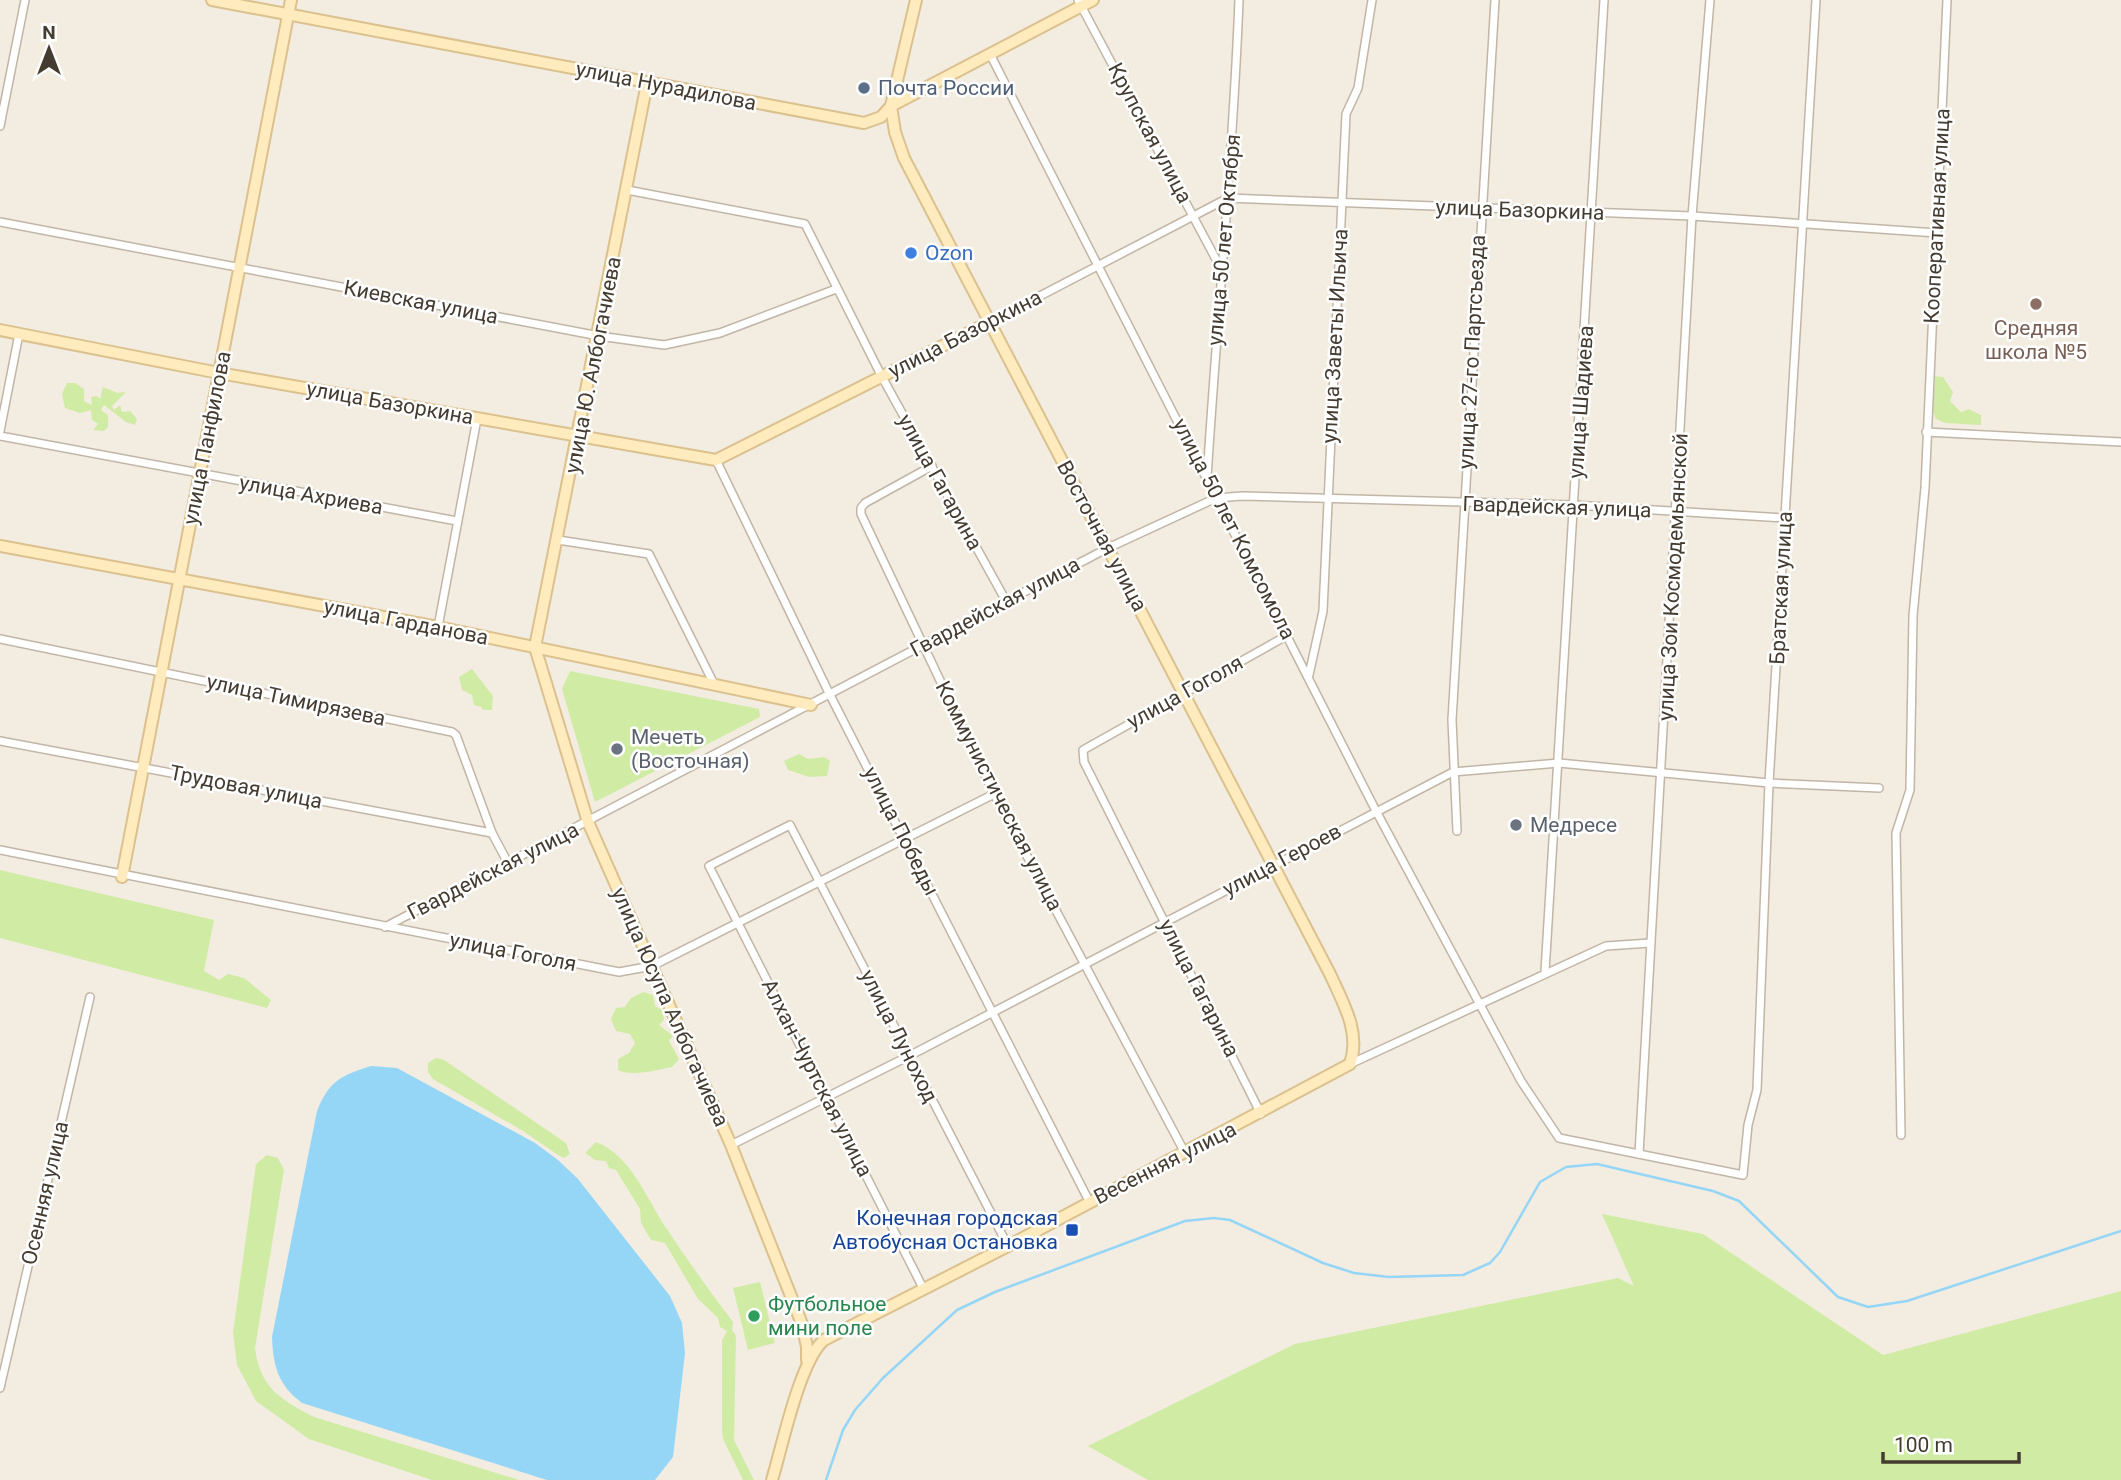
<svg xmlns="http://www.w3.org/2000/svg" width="2121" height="1480" font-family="Roboto,sans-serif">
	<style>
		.green { fill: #d0eca4 }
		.water { fill: #95d6f7 }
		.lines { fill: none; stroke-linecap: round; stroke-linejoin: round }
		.stream { stroke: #95d6f7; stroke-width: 2.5 }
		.street-casing { stroke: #c1b6a6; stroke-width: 10 }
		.secondary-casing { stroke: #dbc18d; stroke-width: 14 }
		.street { stroke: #fff; stroke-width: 7 }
		.secondary { stroke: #ffebbe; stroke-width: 10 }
		.service-dot { fill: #5c6f8a; stroke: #fff; stroke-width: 2.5 }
		.shop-dot { fill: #3f7fe0; stroke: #fff; stroke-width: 2.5 }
		.education-dot { fill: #8d6e63; stroke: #fff; stroke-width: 2.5 }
		.worship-dot { fill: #6b7280; stroke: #fff; stroke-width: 2.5 }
		.transit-dot { fill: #1a4fb4; stroke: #fff; stroke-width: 2.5 }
		.leisure-dot { fill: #2e9e5b; stroke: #fff; stroke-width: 2.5 }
		.labels { text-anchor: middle; stroke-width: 5; stroke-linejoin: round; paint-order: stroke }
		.street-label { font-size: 21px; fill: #443b31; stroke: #fff }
		.service-label { font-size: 21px; fill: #4e5e75; stroke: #fff; text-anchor: start }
		.shop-label { font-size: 21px; fill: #366cbe; stroke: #fff; text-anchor: start }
		.education-label { font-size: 21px; fill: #785e54; stroke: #fff }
		.worship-label { font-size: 21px; fill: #5b616d; stroke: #fff; text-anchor: start }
		.transit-label { font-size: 21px; fill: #164399; stroke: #fff; text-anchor: end }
		.leisure-label { font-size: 21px; fill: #27864d; stroke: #fff; text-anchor: start }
	</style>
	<rect width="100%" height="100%" fill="#f3ece1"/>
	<g class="green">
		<path d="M1935 376 1943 377 1953 392 1950 401 1961 412 1969 409 1981 415V425L1945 423 1936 419 1933 411Z"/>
		<path d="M67 383H75L84 389V401L92 405 91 397 97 396 100 399 103 387 118 393 126 392 112 406 114 410 120 405 122 412 130 411 137 419 135 425 126 422 104 405 101 410 108 415V427L104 431 93 430 98 424 92 420 91 410 80 413 65 408 62 394Z"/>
		<path d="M472 669 493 696 492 710H483L481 707 474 705 472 695 462 690 459 677Z"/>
		<path d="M570 671 759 709 760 717 595 802 562 689Z"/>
		<path d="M799 754 808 759 824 757 830 761 827 776 809 777 788 770 784 761Z"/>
		<path d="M0 870 214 920 204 971 219 980 228 974 244 978 271 1000 267 1008 0 938Z"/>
		<path d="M643 992 653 995 655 1006 662 1010 664 1020 659 1025 673 1036 669 1041 679 1059 672 1067C658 1070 631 1077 618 1070V1059L629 1053 635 1043 630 1034 616 1031 611 1019 616 1008 625 1007 631 998Z"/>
		<path d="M436 1058 444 1060 566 1143 570 1154 564 1158 558 1155 523 1131 433 1079 428 1072V1063Z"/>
		<path d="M596 1142C633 1157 646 1199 667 1229 688 1261 710 1292 733 1322L732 1330 736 1336 734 1440 754 1480H743L723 1439 722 1429V1340L727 1331 720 1327 718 1318 698 1299 665 1243 651 1240 641 1223 640 1209 616 1170 609 1168 606 1161 595 1160 585 1153Z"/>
		<path d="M267 1155 278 1158 284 1170 255 1348C260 1388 281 1400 314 1417L519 1480H432L309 1439 256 1401 237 1365 233 1333 256 1164Z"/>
		<path d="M1602 1214 1703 1234 1883 1355 2121 1291V1480H1148L1088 1446 1295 1344 1618 1278 1634 1286Z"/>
		<path d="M760 1282 775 1343 748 1350 733 1288Z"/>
	</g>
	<path class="water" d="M371 1066 397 1068 535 1143 558 1160 578 1179 670 1296 682 1323 685 1353 673 1457 655 1480H547L302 1403C278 1385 273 1366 272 1337L317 1111C329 1081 340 1076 371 1066Z"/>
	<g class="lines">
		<path class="stream" d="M826 1480 843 1430 855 1410 883 1378 957 1310 995 1292 1185 1221 1214 1218 1230 1220 1323 1263 1354 1273 1389 1277 1463 1275 1490 1263 1500 1252 1540 1182 1566 1167 1597 1164 1713 1191 1739 1201 1838 1297 1868 1307 1907 1301 2121 1231"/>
		<g class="street-casing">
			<g id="street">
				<path d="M1078 0 1219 265"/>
				<path d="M990 54 1376 811 1521 1081 1559 1138 1743 1175 1748 1125 1757 1090 1769 783 1816 0"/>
				<path d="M0 126 25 0"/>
				<path d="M627 190 805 224 882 377 1006 601"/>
				<path d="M0 222 599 336 664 345 720 333 836 289"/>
				<path d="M990 322 1228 198 1692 216 1937 233"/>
				<path d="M0 431 19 334"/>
				<path d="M1926 432 2121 442"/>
				<path d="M0 436 457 521"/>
				<path d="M716 460 830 695 1089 1201"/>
				<path d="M932 466 865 503 861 508V514L994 794 1185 1153"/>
				<path d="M1207 478C1217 318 1233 160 1239 0"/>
				<path d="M558 540 649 554 714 684"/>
				<path d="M438 627 477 419"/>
				<path d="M0 639 452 732 456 735 492 833 508 863"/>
				<path d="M1309 675 1323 611 1346 114 1358 88 1372 0"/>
				<path d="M0 741 492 833"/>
				<path d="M1457 831 1452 720 1495 0"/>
				<path d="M0 850 619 972 652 966 994 794"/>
				<path d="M385 927 1108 548 1216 498 1242 496 1574 505 1784 518"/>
				<path d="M1545 972 1604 0"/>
				<path d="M1350 1064 1606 946 1650 943"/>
				<path d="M1261 1114 1084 762 1083 750 1288 635"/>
				<path d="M1901 1135 1896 833 1910 790 1913 616 1925 488 1947 0"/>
				<path d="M731 1145 909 1056 1453 772 1559 763 1769 783 1879 788"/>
				<path d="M1639 1154 1692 216 1710 0"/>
				<path d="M924 1290 709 866 790 825 1008 1246"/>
				<path d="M0 1388 90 997"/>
			</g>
		</g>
		<g class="secondary-casing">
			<g id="secondary">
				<path d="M212 0 864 123 881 117 891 106 1093 0"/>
				<path d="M647 83 535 647 588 822 731 1145 802 1324 807 1347V1360"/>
				<path d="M0 330 219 373 716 460 990 322"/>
				<path d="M0 546 438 627 811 705"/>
				<path d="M122 877 291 0"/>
				<path d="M772 1480C782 1447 800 1360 824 1340L1008 1246 1350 1064C1361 1032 1343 1003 1330 974L904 158 895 132 891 106 916 0"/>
			</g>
		</g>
		<use href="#street" class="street"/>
		<use href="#secondary" class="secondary"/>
	</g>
	<circle class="service-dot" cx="864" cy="88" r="7"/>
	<circle class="shop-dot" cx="911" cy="253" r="7"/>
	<circle class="education-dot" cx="2036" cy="304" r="7"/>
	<g class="worship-dot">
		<circle cx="617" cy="749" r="7"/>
		<circle cx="1516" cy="825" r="7"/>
	</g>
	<rect class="transit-dot" x="1065" y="1223" width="14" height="14" rx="3.5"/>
	<circle class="leisure-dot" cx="754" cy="1316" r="7"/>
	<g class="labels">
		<g class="street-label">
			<text transform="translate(666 86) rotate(11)" y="7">улица Нурадилова</text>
			<text transform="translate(1150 133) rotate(62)" y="7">Крупская улица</text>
			<text transform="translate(1520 210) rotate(2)" y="7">улица Базоркина</text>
			<text transform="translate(1937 216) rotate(-87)" y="7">Кооперативная улица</text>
			<text transform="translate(1224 240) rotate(-85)" y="7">улица 50 лет Октября</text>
			<text transform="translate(421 302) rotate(11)" y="7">Киевская улица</text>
			<text transform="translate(965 334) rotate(-27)" y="7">улица Базоркина</text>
			<text transform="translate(1335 336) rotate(-87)" y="7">улица Заветы Ильича</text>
			<text transform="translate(1472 352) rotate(-87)" y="7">улица 27-го Партсъезда</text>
			<text transform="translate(593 365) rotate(-79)" y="7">улица Ю. Албогачиева</text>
			<text transform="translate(1581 402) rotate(-86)" y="7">улица Шадиева</text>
			<text transform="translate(390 403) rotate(10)" y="7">улица Базоркина</text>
			<text transform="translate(207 438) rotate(-79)" y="7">улица Панфилова</text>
			<text transform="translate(940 482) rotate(61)" y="7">улица Гагарина</text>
			<text transform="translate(311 495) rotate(10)" y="7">улица Ахриева</text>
			<text transform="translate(1557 507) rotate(2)" y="7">Гвардейская улица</text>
			<text transform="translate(1234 529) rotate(63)" y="7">улица 50 лет Комсомола</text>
			<text transform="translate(1102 536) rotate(62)" y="7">Восточная улица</text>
			<text transform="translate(1673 577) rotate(-87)" y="7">улица Зои Космодемьянской</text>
			<text transform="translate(1781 588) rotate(-87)" y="7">Братская улица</text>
			<text transform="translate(995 607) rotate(-28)" y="7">Гвардейская улица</text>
			<text transform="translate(406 622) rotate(11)" y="7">улица Гарданова</text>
			<text transform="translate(1185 692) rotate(-29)" y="7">улица Гоголя</text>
			<text transform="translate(296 700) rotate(12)" y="7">улица Тимирязева</text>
			<text transform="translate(246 787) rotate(11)" y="7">Трудовая улица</text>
			<text transform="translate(999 796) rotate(63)" y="7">Коммунистическая улица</text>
			<text transform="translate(901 831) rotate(63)" y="7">улица Победы</text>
			<text transform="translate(1282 860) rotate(-28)" y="7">улица Героев</text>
			<text transform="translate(493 871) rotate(-27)" y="7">Гвардейская улица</text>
			<text transform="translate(513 952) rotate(11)" y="7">улица Гоголя</text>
			<text transform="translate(1199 988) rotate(63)" y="7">улица Гагарина</text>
			<text transform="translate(670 1007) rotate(66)" y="7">улица Юсупа Албогачиева</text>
			<text transform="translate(899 1036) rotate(63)" y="7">улица Луноход</text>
			<text transform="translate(817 1078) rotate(63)" y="7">Алхан-Чуртская улица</text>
			<text transform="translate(1165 1163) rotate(-27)" y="7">Весенняя улица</text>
			<text transform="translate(45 1193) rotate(-77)" y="7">Осенняя улица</text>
		</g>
		<g class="service-label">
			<text x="878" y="95">Почта России</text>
		</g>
		<g class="shop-label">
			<text x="925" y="260">Ozon</text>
		</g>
		<g class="education-label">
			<text x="2036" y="335">Средняя<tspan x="2036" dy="24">школа №5</tspan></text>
		</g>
		<g class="worship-label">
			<text x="631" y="744">Мечеть<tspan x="631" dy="24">(Восточная)</tspan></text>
			<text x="1530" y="832">Медресе</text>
		</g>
		<g class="transit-label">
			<text x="1058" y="1225">Конечная городская<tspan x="1058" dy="24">Автобусная Остановка</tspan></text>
		</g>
		<g class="leisure-label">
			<text x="768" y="1311">Футбольное<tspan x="768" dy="24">мини поле</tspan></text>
		</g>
	</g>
	<g transform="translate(49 49)" stroke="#ffffff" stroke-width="5" paint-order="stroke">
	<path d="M0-5L12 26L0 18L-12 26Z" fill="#443b31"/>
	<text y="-10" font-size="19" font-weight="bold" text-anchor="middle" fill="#443b31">N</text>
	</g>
	<path d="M1883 1452v10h136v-10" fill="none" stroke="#443b31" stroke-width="3.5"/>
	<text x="1894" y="1452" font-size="21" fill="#443b31" stroke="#ffffff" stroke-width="5" paint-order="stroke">100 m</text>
</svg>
